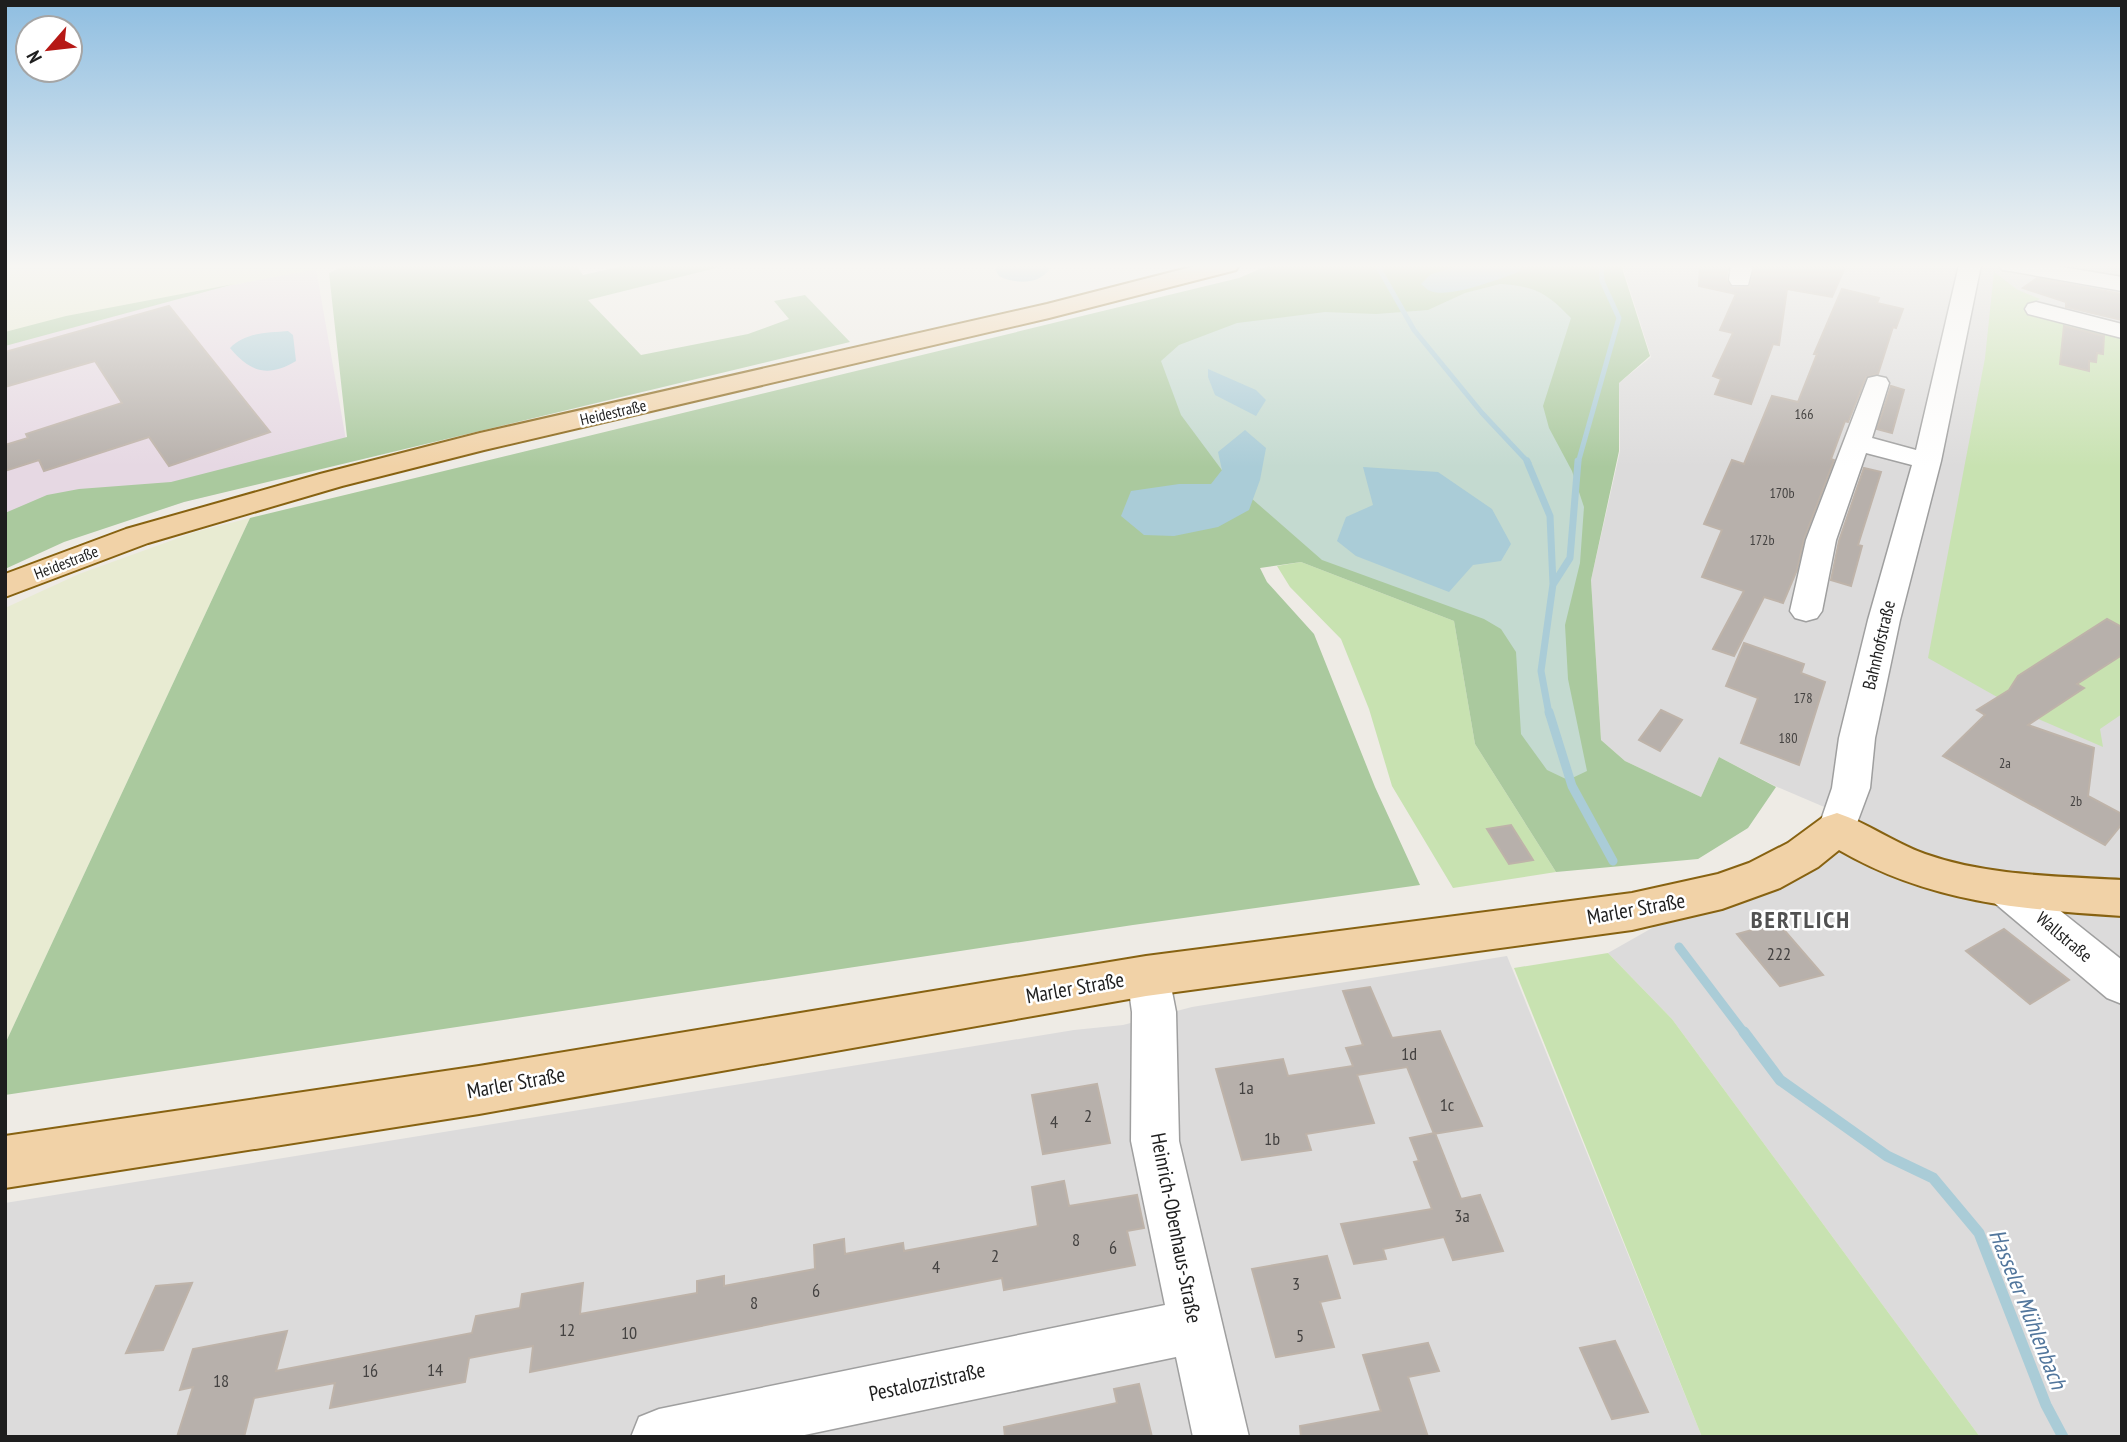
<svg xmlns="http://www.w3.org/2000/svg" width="2127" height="1442" font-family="'PT Sans Narrow',sans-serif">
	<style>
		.residential { fill: #dcdbdb }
		.industrial { fill: #e6d8e3 }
		.farmland { fill: #e8ebd2 }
		.grass { fill: #c8e2b1 }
		.forest { fill: #aac99e }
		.wetland { fill: #c4dad0 }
		.water { fill: #aaccd7 }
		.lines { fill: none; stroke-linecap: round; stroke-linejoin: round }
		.stream-far3 { stroke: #aaccd7; stroke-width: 5 }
		.stream-far2 { stroke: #aaccd7; stroke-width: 7 }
		.stream-far1 { stroke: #aaccd7; stroke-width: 9 }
		.stream { stroke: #aaccd7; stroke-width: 11 }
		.building { fill: #b7b0ab; stroke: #beb3a9; stroke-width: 2 }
		.minor-casing { stroke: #9f9f9f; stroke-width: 3 }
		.major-casing { stroke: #876211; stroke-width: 4 }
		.minor { fill: #fff; fill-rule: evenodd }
		.major { fill: #f1d2a7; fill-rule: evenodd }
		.labels { text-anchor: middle; stroke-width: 5; stroke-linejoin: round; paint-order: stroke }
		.number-label { font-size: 14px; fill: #444241 }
		.far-street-label { font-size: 16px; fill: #1e1e1e; stroke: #fff }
		.street-label { font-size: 18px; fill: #1e1e1e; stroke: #fff }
		.near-number-label { font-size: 18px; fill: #444241 }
		.near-street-label { font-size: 21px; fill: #1e1e1e; stroke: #fff }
		.near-water-label { font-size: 23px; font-style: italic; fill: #52769c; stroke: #fff }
		.district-label { font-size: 24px; font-weight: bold; letter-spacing: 2px; fill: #515151; stroke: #fff }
	</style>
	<rect width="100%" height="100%" fill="#eeebe5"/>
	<g class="residential">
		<path d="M1622 265H2122V1437H1980L1672 1019 1608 953 1733 882 1836 812 1775 786 1719 757 1701 797 1625 761 1601 740 1591 580 1620 451 1619 383 1651 357Z"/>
		<path d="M1507 956 1702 1437H5V1203L1074 1030 1123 1025 1192 1007Z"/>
	</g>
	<path class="industrial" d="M316 269 349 457 290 475 184 502 59 541 5 564V333L122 306Z"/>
	<g class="farmland">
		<path d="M5 265H337L122 306 5 333Z"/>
		<path d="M250 518 5 1044V608L79 574 195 532Z"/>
	</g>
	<g class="grass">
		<path d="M1994 272 2018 290 2040 299 2026 307 2042 318 2122 338V714L2100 729 2103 747 2029 715 1928 658 1985 358Z"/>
		<path d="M1301 562 1454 621 1475 744 1556 872 1453 888 1392 786 1369 709 1341 639 1290 587 1277 566Z"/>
		<path d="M1608 953 1672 1019 1980 1437H1702L1514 968Z"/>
	</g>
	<g class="forest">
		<path d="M346 265H576L583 275 627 265H728L588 300 641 355 748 334 789 319 774 301 805 295 850 342 184 502 64 542 5 569V513L47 495 79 489 171 482 347 437 329 273Z"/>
		<path d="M1269 265H1621L1650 356 1619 383V451L1591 580 1601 740 1625 761 1701 797 1719 757 1776 787 1748 828 1698 859 1556 872 1475 744 1454 621 1301 562 1260 568 1267 582 1314 634 1375 787 1420 885 1133 925 5 1095V1044L250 518 1239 278Z"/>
		<path d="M234 284 5 346V332L66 316Z"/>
	</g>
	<path class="wetland" d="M1500 284C1535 286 1547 293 1571 318L1543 406 1549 428 1572 471 1584 507 1580 563 1565 625 1568 679 1587 771 1568 780 1547 770 1521 734 1516 652 1501 629 1484 619 1322 560 1227 477 1181 415 1161 361 1179 345 1237 323 1325 312 1376 314 1428 310 1465 293Z"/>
	<g class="water">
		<path d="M998 265H1047L1049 270C1038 285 1014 284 999 276L995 269Z"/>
		<path d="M1461 265H1519L1521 271C1502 278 1449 299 1430 291 1427 290 1424 286 1421 284L1431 274Z"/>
		<path d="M288 331 293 335 296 361C268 378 250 372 230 348 245 332 267 333 288 331Z"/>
		<path d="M1208 369 1256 390 1266 400 1256 416 1215 395 1208 377Z"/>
		<path d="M1245 430 1266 448 1260 480 1249 510 1218 527 1174 536 1144 535 1121 516 1131 491 1179 484H1211L1222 470 1218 452Z"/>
		<path d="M1363 467 1438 472 1492 509 1511 544 1501 561 1473 565 1449 592 1356 556 1337 541 1346 517 1373 505Z"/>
	</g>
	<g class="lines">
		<g class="stream-far3">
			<path d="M1377 265 1414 330 1482 413 1529 463"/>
			<path d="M1578 463 1619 318 1602 281 1601 265"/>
		</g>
		<g class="stream-far2">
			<path d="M1527 461 1550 516 1553 584 1541 671 1549 714"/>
			<path d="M1554 583 1570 558 1578 461"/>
		</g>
		<g class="stream-far1">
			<path d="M1549 712 1572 786 1613 861"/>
			<path d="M1679 947 1745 1034"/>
		</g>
		<path class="stream" d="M1744 1032 1780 1080 1887 1156 1933 1178 1979 1233 2046 1405 2063 1437"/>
	</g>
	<g class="building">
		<path d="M1700 265H1728L1726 280 1732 288 1750 287 1755 265H1846L1832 297 1787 289 1779 345 1773 344 1751 404 1715 394 1721 379 1713 376 1733 333 1720 330 1736 294 1699 286Z"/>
		<path d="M2037 278 2122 294V320L2066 307V302L2023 288Z"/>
		<path d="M1842 289 1879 298 1877 303 1903 309 1896 328 1893 327 1878 374 1866 377 1848 422 1845 421 1831 459 1834 460 1804 539 1797 570 1783 603 1764 597 1734 656 1713 649 1744 591 1702 577 1722 530 1704 524 1732 460 1744 464 1772 396 1798 402 1817 354H1814Z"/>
		<path d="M169 306 270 432 169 466 149 437 44 471 39 460 5 471V445L28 438 26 434 122 403 95 361 5 387V352Z"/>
		<path d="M2064 326 2104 336 2103 354 2097 353 2096 362 2089 361V371L2060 364Z"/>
		<path d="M1891 386 1904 390 1892 433 1877 429Z"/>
		<path d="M1864 468 1881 472 1858 545 1862 546 1851 586 1831 580 1839 541Z"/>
		<path d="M2107 619 2122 627V655L2077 684 2084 688 2028 725 2094 748 2088 796 2122 814V824L2105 845 1943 756 1985 715 1977 710 2009 690 2018 676Z"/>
		<path d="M1744 643 1804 664 1801 673 1825 682 1799 765 1741 743 1758 698 1726 686Z"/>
		<path d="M1661 710 1682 720 1660 751 1639 740Z"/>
		<path d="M1511 825 1533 860 1509 864 1487 829Z"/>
		<path d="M1778 923 1823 975 1780 986 1737 934Z"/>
		<path d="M2004 929 2069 980 2030 1004 1966 951Z"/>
		<path d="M1370 987 1392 1038 1440 1031 1482 1126 1434 1134 1407 1067 1357 1075 1374 1123 1306 1134 1311 1150 1242 1160 1216 1069 1283 1059 1288 1076 1353 1066 1346 1048 1363 1045 1343 991Z"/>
		<path d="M1097 1084 1110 1143 1043 1154 1032 1095Z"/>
		<path d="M1435 1133 1461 1199 1480 1195 1503 1251 1453 1260 1444 1237 1383 1249 1386 1259 1354 1264 1341 1224 1432 1209 1414 1162 1419 1161 1410 1138Z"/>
		<path d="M1064 1181 1069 1206 1137 1195 1144 1228 1127 1231 1135 1265 1004 1290 1002 1278 530 1372 533 1346 506 1351 469 1358 465 1382 330 1408 335 1383 254 1398 244 1437H177L193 1387 180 1390 193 1349 287 1331 276 1371 472 1333 476 1316 520 1308 522 1294 583 1283 580 1314 697 1293V1281L724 1276V1286L815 1269 814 1245 844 1239 845 1254 903 1243 904 1251 1038 1226 1032 1187Z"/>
		<path d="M1327 1256 1340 1298 1320 1302 1334 1347 1276 1357 1252 1269Z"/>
		<path d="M192 1283 163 1350 126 1353 156 1286Z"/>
		<path d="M1615 1341 1648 1412 1612 1419 1580 1348Z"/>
		<path d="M1428 1343 1439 1371 1408 1377 1428 1437H1301L1300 1426 1381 1411 1363 1355Z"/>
		<path d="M1139 1384 1152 1437H1005L1004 1427 1117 1403 1114 1389Z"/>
	</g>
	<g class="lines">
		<g class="minor-casing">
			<g id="minor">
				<path d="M1731 265H1753L1748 285H1732L1729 280Z"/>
				<path d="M1959 265H1981L1941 461 1900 620 1875 738 1870 788 1851 839 1837 844 1823 839 1818 829 1832 788 1839 738 1868 620 1912 465 1866 453 1836 540 1822 611 1817 618 1806 621 1795 618 1790 611 1806 540 1868 378 1877 376 1886 378 1889 383 1872 438 1916 450Z"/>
				<path d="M2000 265H2050L2122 277V291L2010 271 2002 270Z"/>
				<path d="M2036 302 2122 324V338L2028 314 2025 309 2028 304Z"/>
				<path d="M2005 873 2019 878 2122 960V1004L2107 998 1991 900 1985 889 1991 878Z"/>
				<path d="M1148 958 1163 963 1169 976 1176 1012 1179 1141 1249 1437H1193L1176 1357 795 1437H631L639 1417 659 1409 1165 1305 1131 1141 1132 1012 1127 976 1133 963Z"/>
			</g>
		</g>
		<g class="major-casing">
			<g id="major">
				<path d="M1199 265H1239L1236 270 1049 318 484 450 342 486 148 543 5 597V574L126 529 320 474 480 433 1047 304Z"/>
				<path d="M1837 813C1868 823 1894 843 1925 854 1987 876 2057 876 2122 880V916C2019 909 1931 903 1839 850L1818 867 1780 888 1722 909 1632 930 1146 996 479 1114 5 1188V1136L479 1066 1146 956 1632 893 1718 874 1749 863 1788 843 1822 818Z"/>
			</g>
		</g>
		<use href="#minor" class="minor"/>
		<use href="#major" class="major"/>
	</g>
	<linearGradient id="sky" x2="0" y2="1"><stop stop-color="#8fbee1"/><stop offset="0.57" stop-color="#f7f6f3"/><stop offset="1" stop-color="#f7f6f3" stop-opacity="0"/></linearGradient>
	<rect width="2127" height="467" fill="url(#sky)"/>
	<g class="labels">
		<g class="number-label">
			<text x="1804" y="419">166</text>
			<text x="1782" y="498">170b</text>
			<text x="1762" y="545">172b</text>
			<text x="1803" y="703">178</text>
			<text x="1788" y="743">180</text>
			<text x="2005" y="768">2a</text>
			<text x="2076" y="806">2b</text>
		</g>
		<g class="far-street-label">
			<text transform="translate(613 412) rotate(-13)" y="6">Heidestraße</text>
			<text transform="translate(66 562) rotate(-21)" y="6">Heidestraße</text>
		</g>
		<g class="street-label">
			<text transform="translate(1879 645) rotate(-77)" y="6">Bahnhofstraße</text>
			<text transform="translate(2064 937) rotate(40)" y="6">Wallstraße</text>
		</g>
		<g class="near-number-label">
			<text x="1779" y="960">222</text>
			<text x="1409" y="1060">1d</text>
			<text x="1246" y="1094">1a</text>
			<text x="1447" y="1111">1c</text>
			<text x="1088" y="1122">2</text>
			<text x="1054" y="1128">4</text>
			<text x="1272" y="1145">1b</text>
			<text x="1462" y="1222">3a</text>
			<text x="1076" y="1246">8</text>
			<text x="1113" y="1254">6</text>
			<text x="995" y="1262">2</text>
			<text x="936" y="1273">4</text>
			<text x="1296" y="1290">3</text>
			<text x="816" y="1297">6</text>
			<text x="754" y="1309">8</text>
			<text x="567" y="1336">12</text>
			<text x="629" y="1339">10</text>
			<text x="1300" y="1342">5</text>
			<text x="435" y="1376">14</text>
			<text x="370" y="1377">16</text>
			<text x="221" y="1387">18</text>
		</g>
		<g class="near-street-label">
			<text transform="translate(1636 909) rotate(-10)" y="7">Marler Straße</text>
			<text transform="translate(1075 988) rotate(-10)" y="7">Marler Straße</text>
			<text transform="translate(516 1083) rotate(-10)" y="7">Marler Straße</text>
			<text transform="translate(1176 1228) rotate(79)" y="7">Heinrich-Obenhaus-Straße</text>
			<text transform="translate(927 1382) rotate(-12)" y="7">Pestalozzistraße</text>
		</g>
		<g class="near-water-label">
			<text transform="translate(2028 1309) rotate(68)" y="8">Hasseler Mühlenbach</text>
		</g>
		<g class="district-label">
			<text x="1801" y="928">BERTLICH</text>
		</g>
	</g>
	<rect width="2127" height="1442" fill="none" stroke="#1e1e1e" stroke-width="14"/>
	<g transform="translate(49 49) rotate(242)"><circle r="33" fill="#ffffff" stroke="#a5a5a5" stroke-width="2"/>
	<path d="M0-5L12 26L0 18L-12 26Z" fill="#b61916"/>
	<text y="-10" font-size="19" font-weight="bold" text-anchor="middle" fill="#1e1e1e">N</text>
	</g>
</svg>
